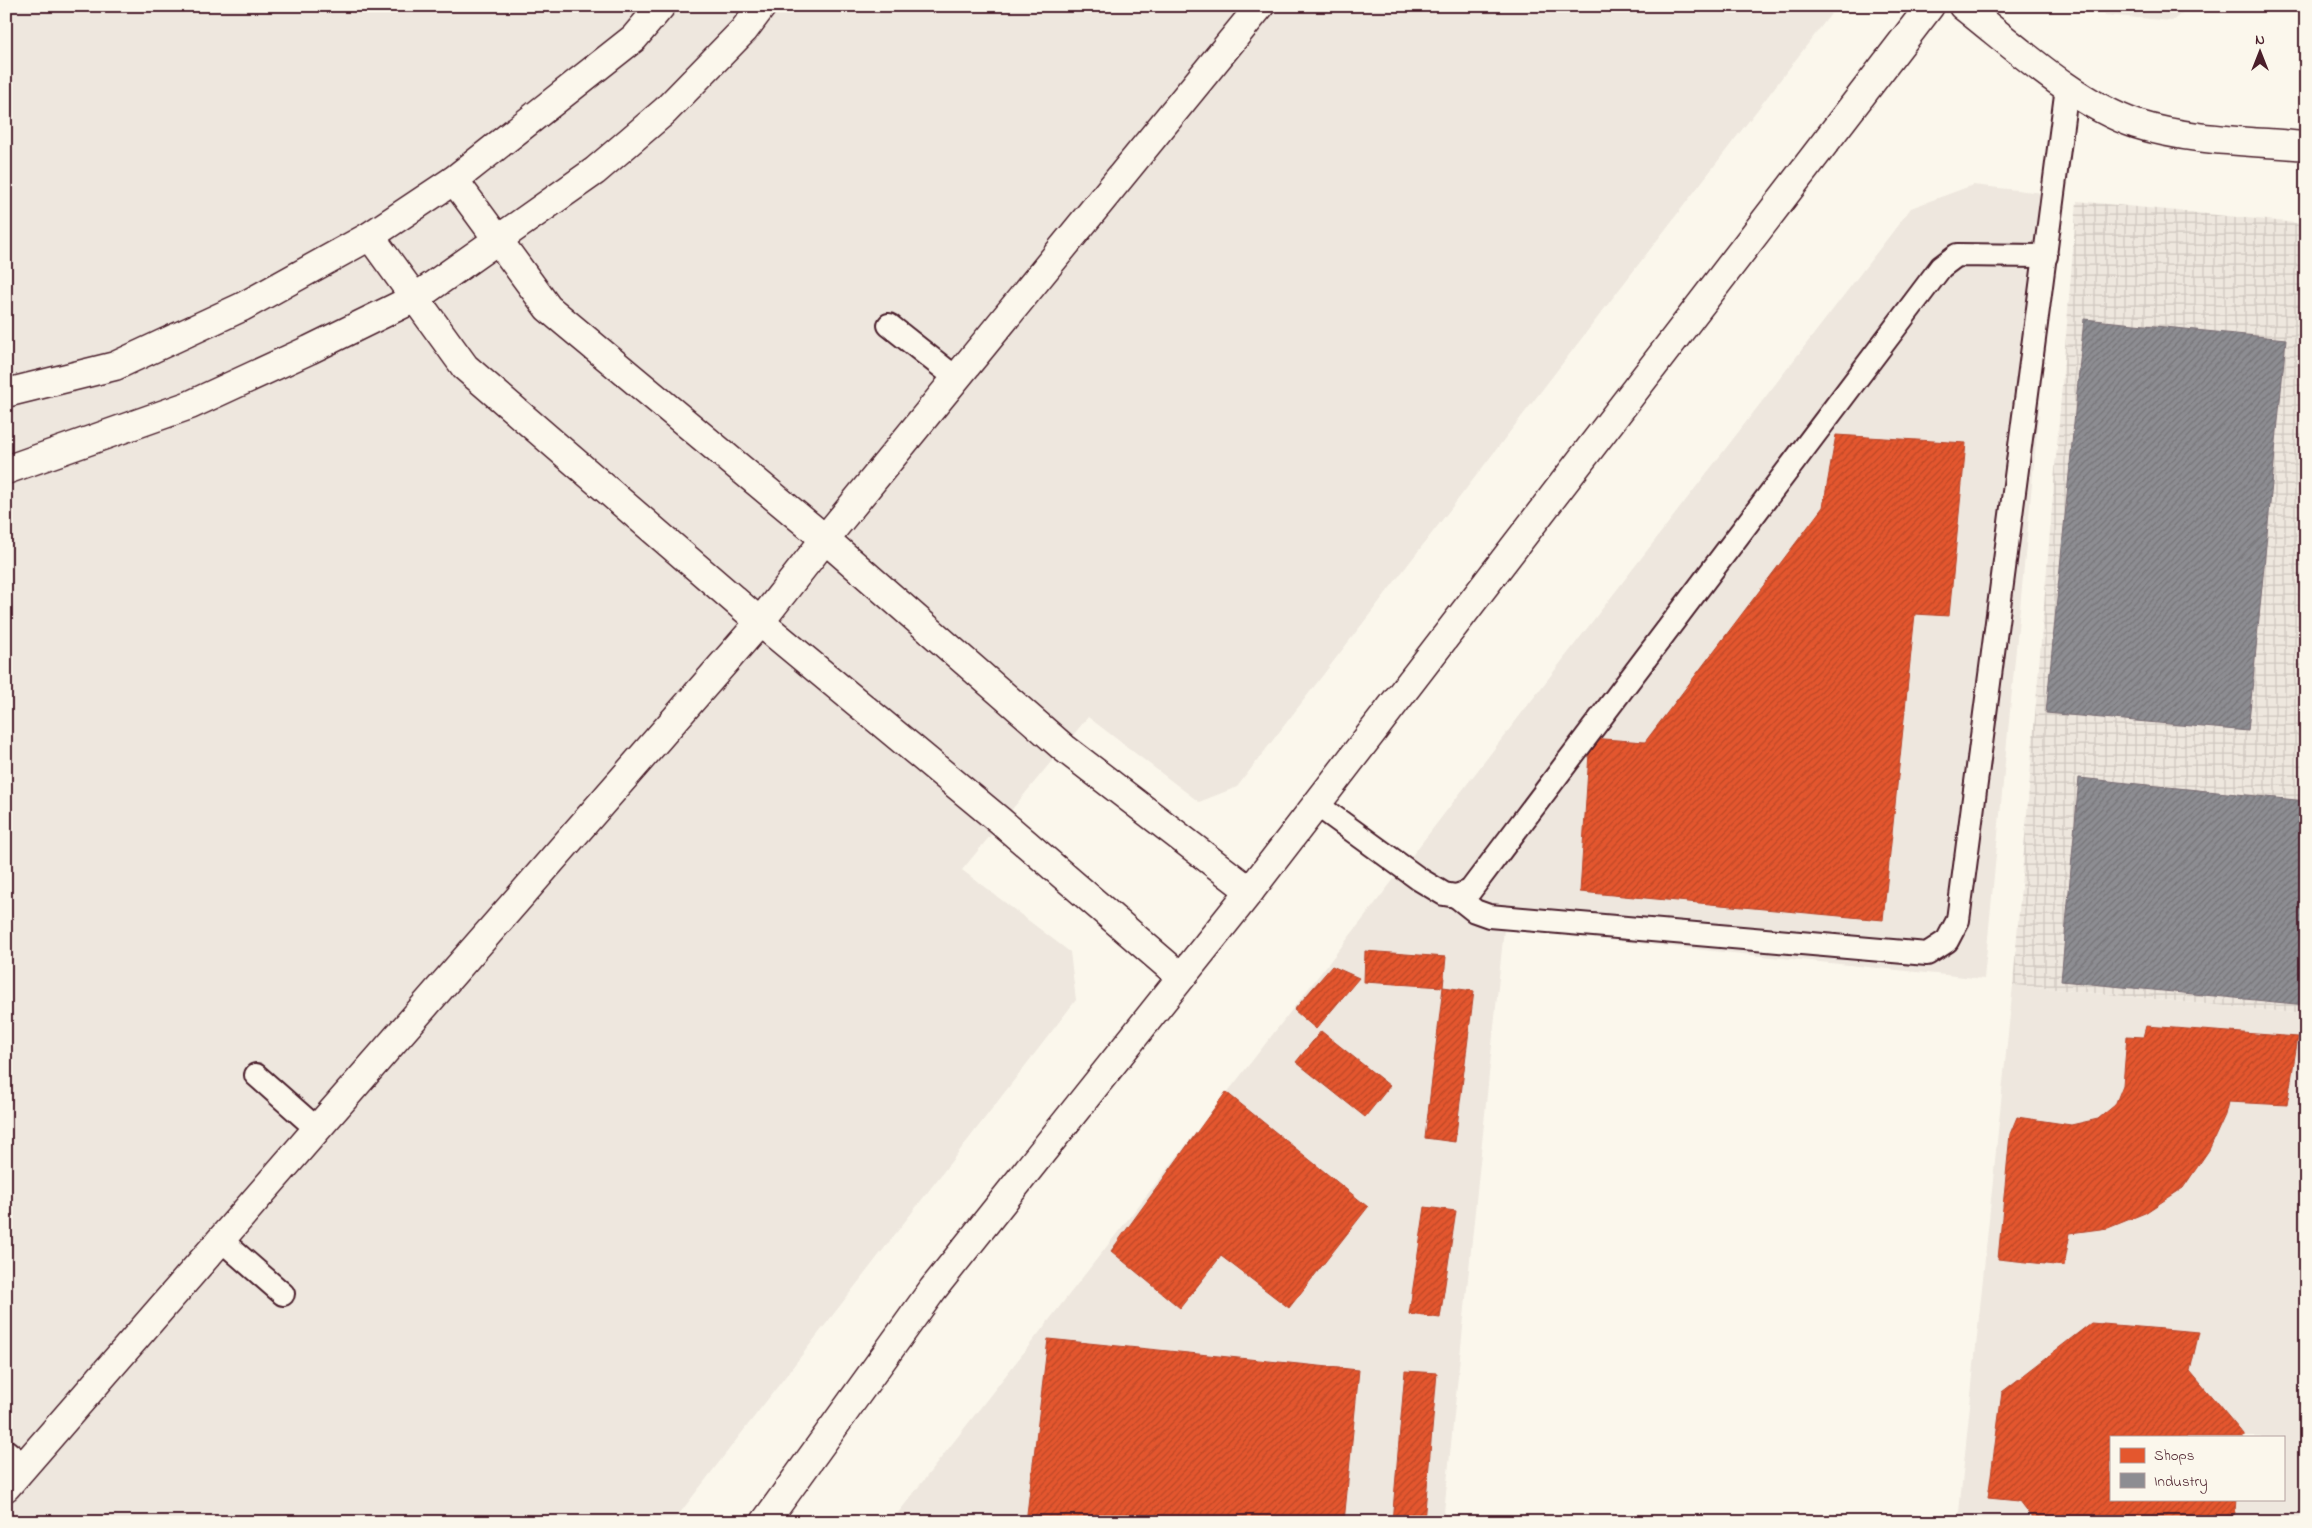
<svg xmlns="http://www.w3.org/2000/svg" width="2312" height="1528" font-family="'Indie Flower',sans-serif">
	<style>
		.built { fill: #eee7de; fill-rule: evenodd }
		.industrial { fill: url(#industrial-grid) }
		.shops { fill: url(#shops-hatch); stroke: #b6462d }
		.industry { fill: url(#industry-hatch); stroke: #796c73 }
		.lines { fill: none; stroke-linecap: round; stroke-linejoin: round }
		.lane-casing { stroke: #4a1f2b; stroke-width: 26 }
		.street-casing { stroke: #4a1f2b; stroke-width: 31 }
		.lane { stroke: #fbf7ec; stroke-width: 22 }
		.street { stroke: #fbf7ec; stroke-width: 28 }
	</style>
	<defs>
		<pattern id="industrial-grid" width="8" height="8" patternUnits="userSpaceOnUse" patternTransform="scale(1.25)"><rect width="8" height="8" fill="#eee7de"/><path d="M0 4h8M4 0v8" fill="none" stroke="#cec6bf"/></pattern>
		<pattern id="shops-hatch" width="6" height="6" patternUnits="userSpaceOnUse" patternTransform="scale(1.25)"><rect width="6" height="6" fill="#e4572e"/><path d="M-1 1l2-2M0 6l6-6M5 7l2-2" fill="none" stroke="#bb4727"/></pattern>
		<pattern id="industry-hatch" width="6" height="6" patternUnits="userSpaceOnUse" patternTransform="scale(1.25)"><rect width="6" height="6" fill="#8d8d92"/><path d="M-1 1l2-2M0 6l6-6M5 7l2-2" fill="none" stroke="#757377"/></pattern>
	</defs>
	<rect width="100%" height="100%" fill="#fbf7ec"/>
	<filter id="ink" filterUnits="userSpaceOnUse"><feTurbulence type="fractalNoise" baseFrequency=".02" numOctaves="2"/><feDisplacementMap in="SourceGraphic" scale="10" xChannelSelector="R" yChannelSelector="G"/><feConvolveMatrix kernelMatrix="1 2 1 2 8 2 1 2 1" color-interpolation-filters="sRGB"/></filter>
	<g filter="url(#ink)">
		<g class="built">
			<path d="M6 6H1837L1237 787 1199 802 1088 717 962 870 1070 952 1076 1000 673 1522H6Z"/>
			<path d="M2102 6H2191L2172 21 2105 15Z"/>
			<path d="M1973 185 2060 195 1984 979 1504 929 1443 1522H891L1367 914 1911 208Z"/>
			<path d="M2013 985 2306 1014V1522H1958ZM2111 1437H2283V1499H2111Z"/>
		</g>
		<path class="industrial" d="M2077 201 2306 224V1014L2013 985Z"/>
		<g class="shops">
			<path d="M1836 435 1966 443 1949 616 1915 614 1883 920 1580 892 1590 738 1645 742 1823 507Z"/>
			<path d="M1365 951 1446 957 1443 987 1364 982Z"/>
			<path d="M1332 966 1359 978 1316 1029 1294 1010Z"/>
			<path d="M1443 987 1474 991 1455 1142 1425 1138Z"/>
			<path d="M2146 1026 2298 1037 2287 1105 2228 1102 2225 1115 2209 1150 2183 1188 2145 1213 2108 1228 2070 1233 2064 1266 1998 1259 2010 1134 2017 1117 2071 1125 2098 1119 2115 1105 2123 1085 2127 1036 2143 1037Z"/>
			<path d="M1321 1031 1390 1086 1365 1117 1296 1062Z"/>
			<path d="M1226 1092 1368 1207 1289 1308 1221 1256 1180 1308 1111 1251Z"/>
			<path d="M1425 1207 1456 1211 1440 1318 1409 1314Z"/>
			<path d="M2091 1323 2199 1332 2190 1371 2244 1435V1437H2111V1499H2236L2235 1514 2229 1522H2035L2019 1501 1988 1498 2002 1392Z"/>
			<path d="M1048 1339 1359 1370 1344 1522H1026Z"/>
			<path d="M1405 1371 1437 1373 1424 1522H1392Z"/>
		</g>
		<g class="industry">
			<path d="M2084 319 2286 339 2248 731 2046 713Z"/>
			<path d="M2079 778 2306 801V1005L2061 981Z"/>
		</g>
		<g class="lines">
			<g class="lane-casing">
				<g id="lane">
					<path d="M889 325 956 378"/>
					<path d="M1316 804 1419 879 1444 894 1456 896 1470 891 1941 267 1957 255 2046 256"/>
					<path d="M1456 896 1475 911 1489 916 1927 954 1947 941 1958 920 2067 87"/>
					<path d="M256 1075 317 1129"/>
					<path d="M220 1239 283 1294"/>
					<path d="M6 1451 25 1466"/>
				</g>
			</g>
			<g class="street-casing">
				<g id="street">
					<path d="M1963 6C2013 45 2076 104 2136 124 2190 141 2250 141 2306 146"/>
					<path d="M454 180 548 308 825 539 1064 748 1250 891"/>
					<path d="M370 236 465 367 760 622 1000 821 1181 977"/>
					<path d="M6 393 115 366 242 307 370 236 454 180 634 38 661 6"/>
					<path d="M6 470 190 405 309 350 415 298 595 171 665 111 744 30 762 6"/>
					<path d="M6 1487 317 1129 760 622 825 539 1260 6"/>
					<path d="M765 1522 933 1289 1250 891 1930 6"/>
				</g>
			</g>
			<use href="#lane" class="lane"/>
			<use href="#street" class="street"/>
		</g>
	</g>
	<rect width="2312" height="1528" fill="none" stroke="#fbf7ec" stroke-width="25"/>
	<rect x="12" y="12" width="2287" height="1503" fill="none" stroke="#4a1f2b" stroke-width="2" filter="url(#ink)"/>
	<rect x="2110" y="1436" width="175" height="65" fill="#fbf7ec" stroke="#b4a19f"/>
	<rect x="2120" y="1448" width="25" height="15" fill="#e4572e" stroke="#b4a19f"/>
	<text x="2154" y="1460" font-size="15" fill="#4a1f2b">Shops</text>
	<rect x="2120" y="1473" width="25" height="15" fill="#8d8d92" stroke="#b4a19f"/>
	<text x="2154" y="1486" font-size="15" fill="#4a1f2b">Industry</text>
	<g transform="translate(2260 52)" stroke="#fbf7ec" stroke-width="4" paint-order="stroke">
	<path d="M0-4L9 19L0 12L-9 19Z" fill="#4a1f2b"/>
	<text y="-8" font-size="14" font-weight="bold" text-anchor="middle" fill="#4a1f2b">N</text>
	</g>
</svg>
